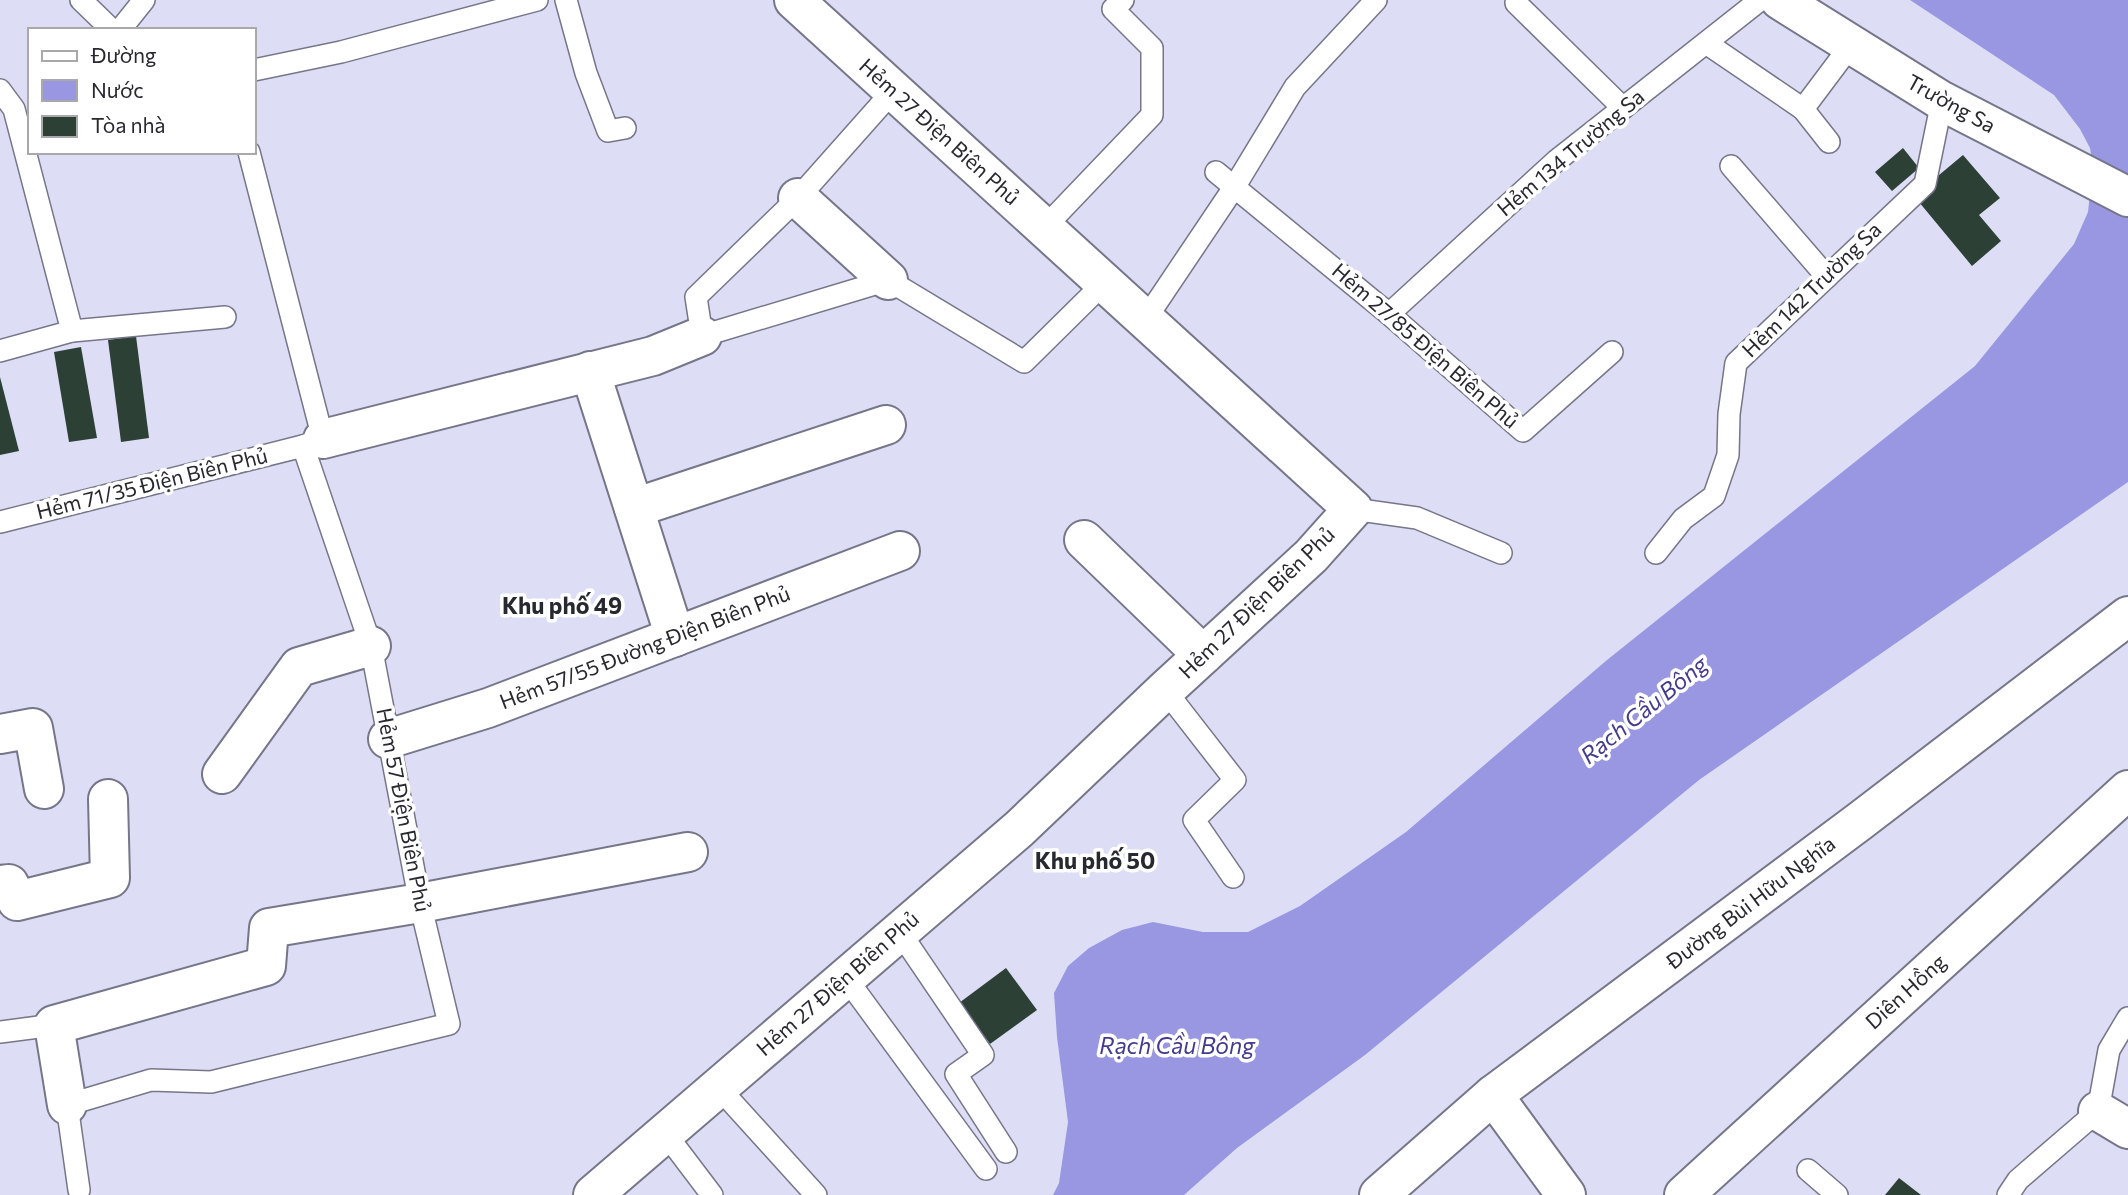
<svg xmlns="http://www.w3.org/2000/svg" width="2128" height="1195" font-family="Commissioner,sans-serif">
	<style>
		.water { fill: #9997e1 }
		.building { fill: #2c4036 }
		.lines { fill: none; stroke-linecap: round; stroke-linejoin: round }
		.lane-casing { stroke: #76768a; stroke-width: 24 }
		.street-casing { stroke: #76768a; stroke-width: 42 }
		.secondary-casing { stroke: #76768a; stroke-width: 42 }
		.lane { stroke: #fff; stroke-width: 21 }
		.street { stroke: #fff; stroke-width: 38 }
		.secondary { stroke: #fff; stroke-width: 38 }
		.labels { text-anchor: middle; stroke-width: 7; stroke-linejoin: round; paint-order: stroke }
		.street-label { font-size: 21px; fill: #282830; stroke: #fff }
		.neighbourhood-label { font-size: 23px; font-weight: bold; fill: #282830; stroke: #fff }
		.water-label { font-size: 23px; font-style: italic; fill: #453a8f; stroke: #fff }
	</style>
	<rect width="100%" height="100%" fill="#dddef5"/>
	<path class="water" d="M1910 0H2128V482L1699 780 1365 1055 1237 1148 1184 1195H1053L1059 1183 1068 1122 1057 1037 1054 993 1068 966 1089 948 1122 930 1153 922 1203 932H1248L1300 906 1406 832 1607 660 1975 366 2074 244 2088 212 2093 166 2090 148 2080 129 2054 95Z"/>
	<g class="building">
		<path d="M1903 148 1919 168 1892 191 1875 172Z"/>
		<path d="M1963 155 2000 198 1979 215 2001 241 1972 266 1914 196Z"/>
		<path d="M136 336 149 438 121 442 108 340Z"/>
		<path d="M81 347 97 438 69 442 54 352Z"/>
		<path d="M0 377 19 451 0 455Z"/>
		<path d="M1006 968 1037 1010 990 1044 959 1003Z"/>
		<path d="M1899 1178 1921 1195H1885Z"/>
	</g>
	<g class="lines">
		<g class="lane-casing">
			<g id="lane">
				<path d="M81 0 112 30"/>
				<path d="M566 0 586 73 608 131 625 128"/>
				<path d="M1516 3 1623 108"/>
				<path d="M120 30 144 0"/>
				<path d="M1706 43 1803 109 1851 45"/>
				<path d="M254 70 341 52 537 0"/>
				<path d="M0 90 14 109 72 331 225 317"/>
				<path d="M893 91 798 198 696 297 702 336 888 280 1024 362 1104 283"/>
				<path d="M1803 109 1829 142"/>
				<path d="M1731 166 1827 277"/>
				<path d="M1216 172 1389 314 1523 431 1612 352"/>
				<path d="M1044 228 1152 115V48L1113 9 1123 0"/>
				<path d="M1389 314 1556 161 1760 0"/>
				<path d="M1145 320 1235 186 1295 87 1376 0"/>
				<path d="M0 351 72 331"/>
				<path d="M1353 509 1417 518 1501 553"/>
				<path d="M0 522 303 446"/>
				<path d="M1656 553 1683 519 1714 496 1728 455 1729 414 1736 363 1925 184 1942 101"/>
				<path d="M1165 690 1235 780 1194 820 1233 877"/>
				<path d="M899 931 983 1055 956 1074 1006 1152"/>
				<path d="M846 978 986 1169"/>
				<path d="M0 1032 54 1025"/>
				<path d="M719 1088 816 1195"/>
				<path d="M665 1133 712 1195"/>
				<path d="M1808 1170 1837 1195"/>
				<path d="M79 1190 67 1105 151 1080 211 1082 449 1024 420 903 371 646 303 446 323 439 249 152"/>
				<path d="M2008 1195 2018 1180 2098 1111 2109 1050 2128 1018"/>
			</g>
		</g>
		<g class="street-casing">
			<g id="street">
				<path d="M798 198 888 280"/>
				<path d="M590 371 675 637"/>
				<path d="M323 439 653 356 702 336"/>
				<path d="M634 508 886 425"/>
				<path d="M1084 540 1203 655"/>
				<path d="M0 734 33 728 44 789"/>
				<path d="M388 739 488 708 900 551"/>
				<path d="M222 774 299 667 371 646"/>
				<path d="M0 885 9 884 17 901 110 878 108 799"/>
				<path d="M1493 1095 1566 1195"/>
				<path d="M67 1105 54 1025 266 966 269 928 420 903 688 852"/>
				<path d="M2098 1111 2128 1129"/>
				<path d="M593 1195 1019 829 1165 690 1311 556 1353 509 794 0"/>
				<path d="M1684 1195 2128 790"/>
			</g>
		</g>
		<g class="secondary-casing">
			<g id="secondary">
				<path d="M1780 0 1942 101 2128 197"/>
				<path d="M1379 1195 1493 1095 1860 821 2128 616"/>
			</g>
		</g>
		<use href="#lane" class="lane"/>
		<use href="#street" class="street"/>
		<use href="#secondary" class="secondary"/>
	</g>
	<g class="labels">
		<g class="street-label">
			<text transform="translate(1951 104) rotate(29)" y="7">Trường Sa</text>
			<text transform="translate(939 132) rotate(42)" y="7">Hẻm 27 Điện Biên Phủ</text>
			<text transform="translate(1571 153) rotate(-40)" y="7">Hẻm 134 Trường Sa</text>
			<text transform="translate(1812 290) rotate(-44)" y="7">Hẻm 142 Trường Sa</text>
			<text transform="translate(1425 346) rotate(41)" y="7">Hẻm 27/85 Điện Biên Phủ</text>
			<text transform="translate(152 484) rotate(-14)" y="7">Hẻm 71/35 Điện Biên Phủ</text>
			<text transform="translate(1257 603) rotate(-44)" y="7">Hẻm 27 Điện Biên Phủ</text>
			<text transform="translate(645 648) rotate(-21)" y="7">Hẻm 57/55 Đường Điện Biên Phủ</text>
			<text transform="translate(403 810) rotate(79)" y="7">Hẻm 57 Điện Biên Phủ</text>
			<text transform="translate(1751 903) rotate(-37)" y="7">Đường Bùi Hữu Nghĩa</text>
			<text transform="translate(838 984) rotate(-41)" y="7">Hẻm 27 Điện Biên Phủ</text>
			<text transform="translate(1906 992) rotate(-42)" y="7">Diên Hồng</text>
		</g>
		<g class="neighbourhood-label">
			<text x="562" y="614">Khu phố 49</text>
			<text x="1095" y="869">Khu phố 50</text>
		</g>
		<g class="water-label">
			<text transform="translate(1644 710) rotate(-39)" y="8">Rạch Cầu Bông</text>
			<text x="1177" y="1054">Rạch Cầu Bông</text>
		</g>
	</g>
	<rect x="28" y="28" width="228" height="126" fill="#ffffff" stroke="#a9a9ac" stroke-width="2"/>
	<rect x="42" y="51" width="35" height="10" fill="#ffffff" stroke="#a9a9ac" stroke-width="2"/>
	<text x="91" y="63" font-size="21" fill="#282830">Đường</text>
	<rect x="42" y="80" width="35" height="21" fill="#9997e1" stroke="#a9a9ac" stroke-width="2"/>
	<text x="91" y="98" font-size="21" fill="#282830">Nước</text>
	<rect x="42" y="116" width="35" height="21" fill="#2c4036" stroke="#a9a9ac" stroke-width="2"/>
	<text x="91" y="133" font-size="21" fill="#282830">Tòa nhà</text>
</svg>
